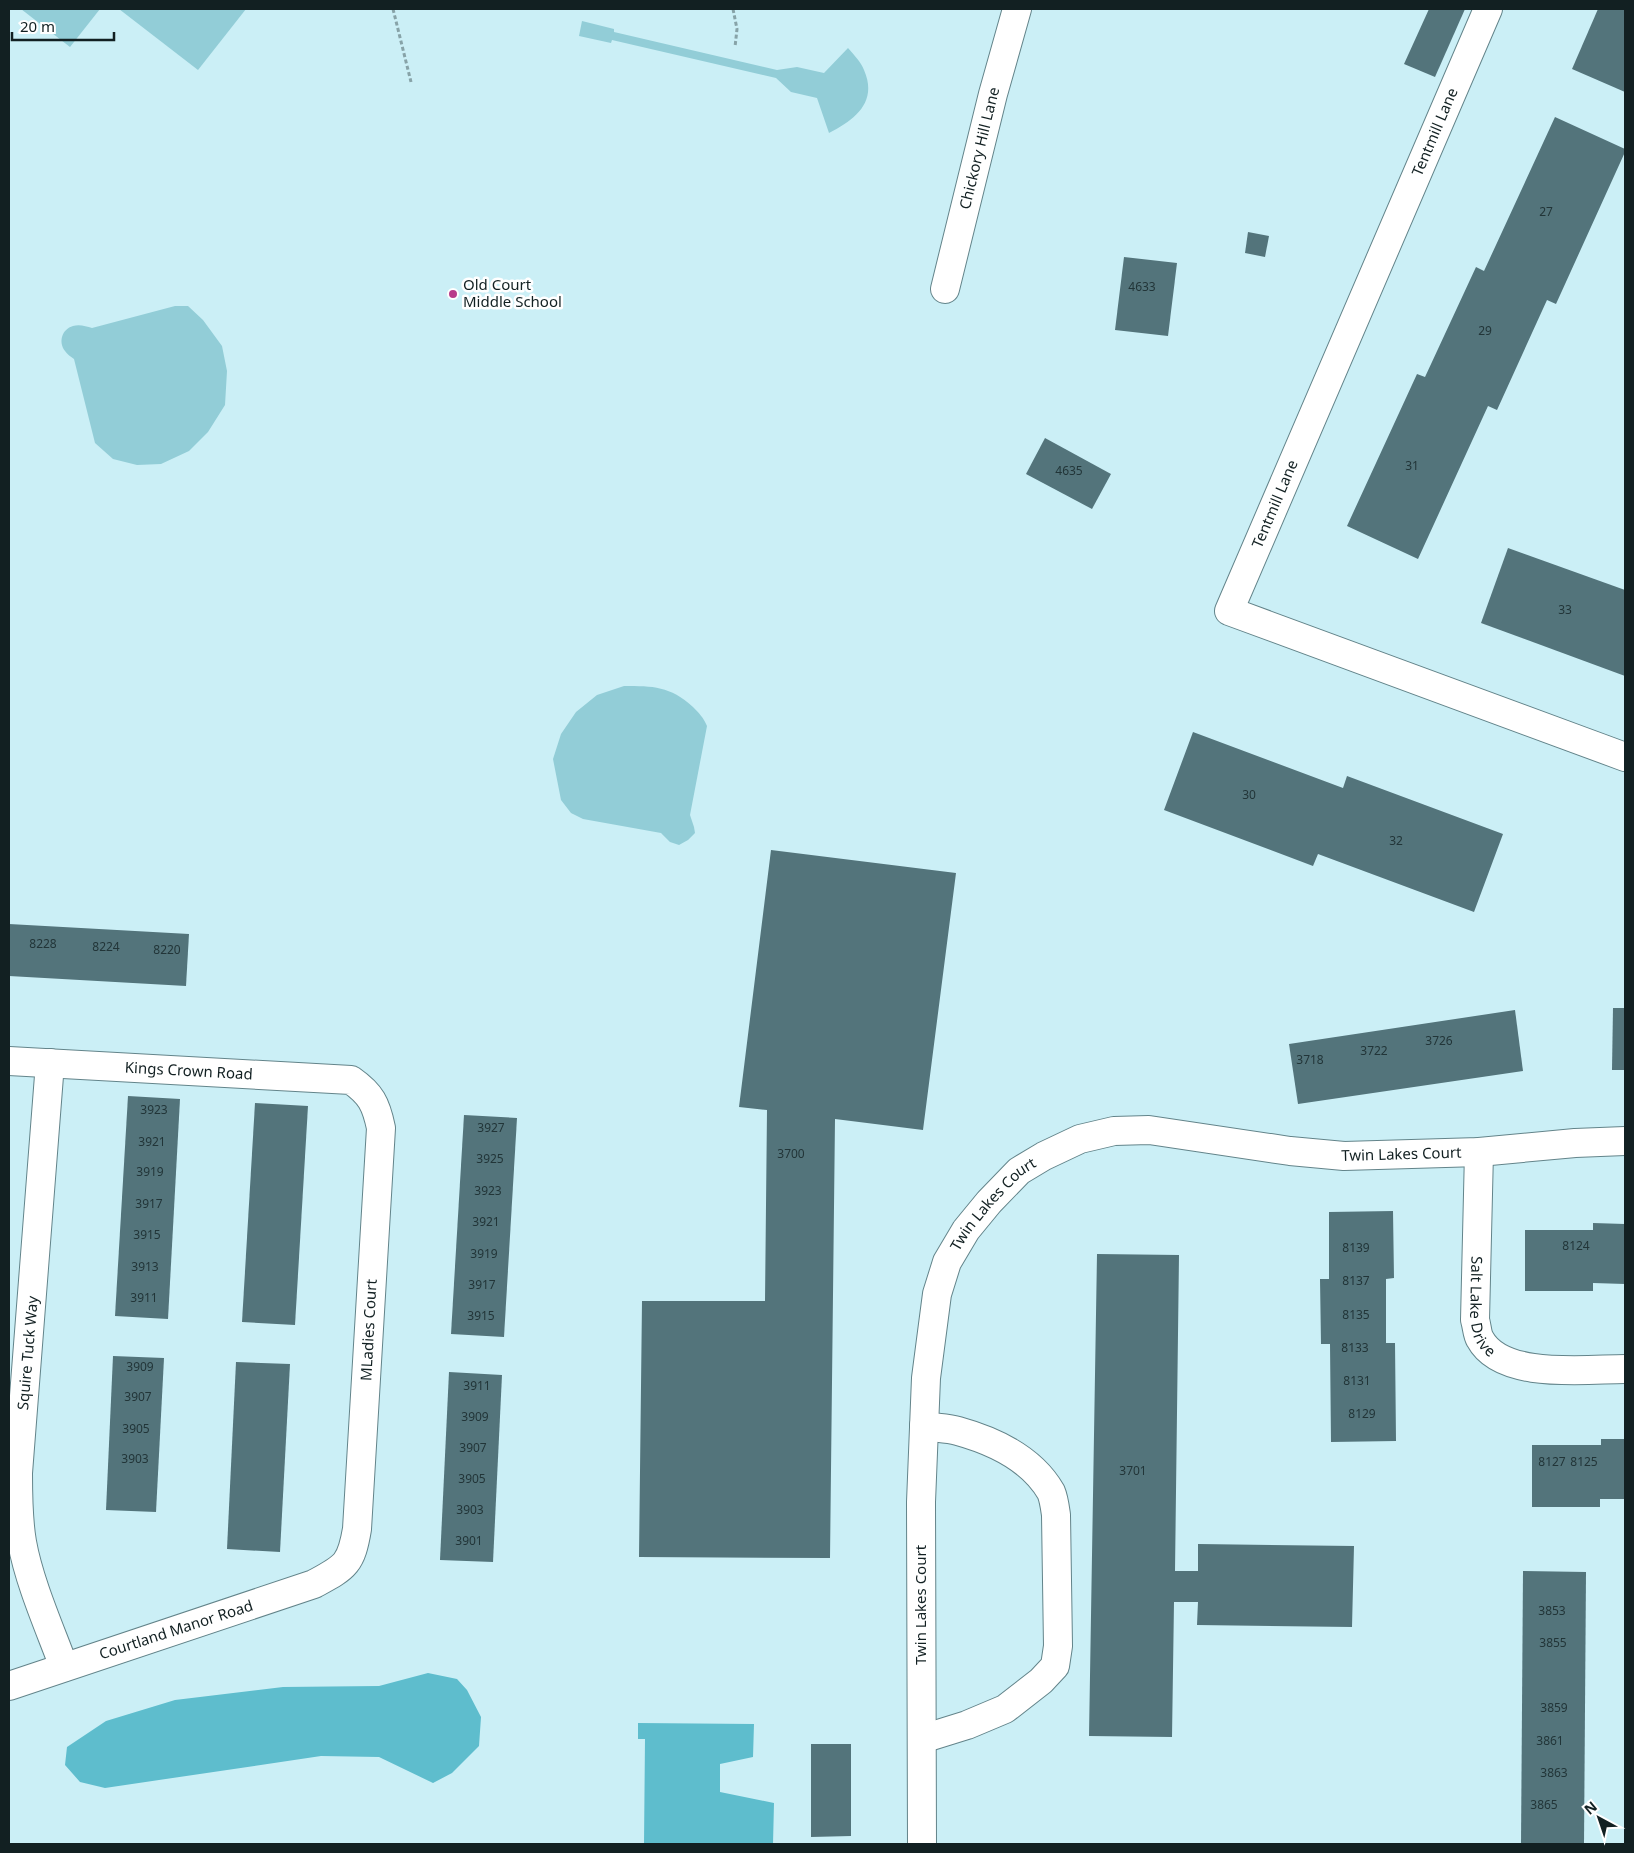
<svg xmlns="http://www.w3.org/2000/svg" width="1634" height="1853" font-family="'Noto Sans',sans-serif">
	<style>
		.green { fill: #92cdd7 }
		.water { fill: #5ebdcd }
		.building { fill: #53747b }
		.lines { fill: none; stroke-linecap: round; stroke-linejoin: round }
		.minor-casing { stroke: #63848a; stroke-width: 30 }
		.path { stroke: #87a3a8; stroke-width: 3; stroke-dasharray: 4 2.5; stroke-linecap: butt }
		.minor { stroke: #fff; stroke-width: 28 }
		.poi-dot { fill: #b83b8a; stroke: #fff; stroke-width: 2 }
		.labels { text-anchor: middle; stroke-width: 5; stroke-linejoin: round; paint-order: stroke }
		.number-label { font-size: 12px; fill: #223538 }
		.street-label { font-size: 15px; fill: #122022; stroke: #fff }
		.poi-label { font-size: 15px; fill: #122022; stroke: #fff; text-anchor: start }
	</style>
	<rect width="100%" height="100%" fill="#cbeff6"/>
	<g class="green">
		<path d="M21 9H100L70 47Z"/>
		<path d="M119 9H246L198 70Z"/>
		<path d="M582 21 614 29V32L777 70 797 67 824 73 848 48C853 54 861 62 864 70 878 102 855 120 829 133L817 98 791 92 776 78 612 40 611 43 579 36Z"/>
		<path d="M175 306H188L203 320 222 346 227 371 225 405 208 432 189 451 161 464 137 465 113 459 95 443 74 359C71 357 67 354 65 351 58 342 62 329 73 326 79 324 86 326 92 328Z"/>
		<path d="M624 686C653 686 670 686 693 707 699 713 703 717 707 726L690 815 694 827 695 833 688 840 679 845 670 842 661 833 583 819 571 813 561 800 553 759 561 734 576 712 597 695Z"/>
	</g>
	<g class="water">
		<path d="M428 1673 457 1679 467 1690 481 1717 479 1746 452 1773 433 1783 379 1757 321 1756 105 1788 80 1782 65 1765 67 1747 106 1721 175 1700 283 1687 379 1686Z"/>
		<path d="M638 1723 754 1724 753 1757 720 1764V1792L774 1803 773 1844H644L645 1739H638Z"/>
	</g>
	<g class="building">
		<path d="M1429 9H1465L1435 77 1404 64Z"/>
		<path d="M1598 9H1625V92L1572 69Z"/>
		<path d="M1555 117 1625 149V152L1556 304 1547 300 1497 410 1488 406 1418 559 1347 526 1417 374 1425 377 1476 267 1484 271Z"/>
		<path d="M1248 232 1269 236 1265 257 1245 253Z"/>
		<path d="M1124 257 1177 263 1168 336 1115 330Z"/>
		<path d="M1045 438 1111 474 1092 509 1026 474Z"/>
		<path d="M1508 548 1625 590V676L1481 623Z"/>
		<path d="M1193 732 1343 788 1347 776 1503 834 1474 912 1318 854 1313 866 1164 810Z"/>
		<path d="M771 850 956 873 923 1130 835 1119 830 1558 639 1557 642 1301H765L767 1110 739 1107Z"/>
		<path d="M9 924 189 934 186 986 9 976Z"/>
		<path d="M1613 1008H1625V1070H1612Z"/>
		<path d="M1515 1010 1523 1071 1298 1104 1289 1044Z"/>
		<path d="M128 1096 180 1099 168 1319 115 1316Z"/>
		<path d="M255 1103 308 1106 295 1325 242 1322Z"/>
		<path d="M464 1115 517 1118 504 1337 451 1334Z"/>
		<path d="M1393 1211 1394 1278 1386 1279V1343H1395L1396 1441 1331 1442 1330 1344H1321L1320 1279H1329V1212Z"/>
		<path d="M1593 1223 1625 1224V1284L1593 1283V1291H1525V1230H1593Z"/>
		<path d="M1097 1254 1179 1255 1175 1571H1198V1544L1354 1546 1352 1627 1197 1625 1198 1602H1174L1172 1737 1089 1736Z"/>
		<path d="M113 1356 164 1358 156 1512 106 1510Z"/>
		<path d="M236 1362 290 1364 280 1552 227 1549Z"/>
		<path d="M449 1372 502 1375 493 1562 440 1560Z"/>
		<path d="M1601 1439H1625V1499H1600V1507H1532V1445H1601Z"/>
		<path d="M1523 1571 1586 1572 1584 1844H1521Z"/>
		<path d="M811 1744H851V1836L811 1837Z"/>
	</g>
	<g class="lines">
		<g class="minor-casing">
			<g id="minor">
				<path d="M1488 9 1229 611 1625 757"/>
				<path id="s1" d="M945 289 993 94 1017 9"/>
				<path id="s2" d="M9 1061 351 1080C371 1094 376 1104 381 1128L357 1529C351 1565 345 1567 314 1584L9 1686"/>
				<path d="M50 1063 18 1473C18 1496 18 1519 22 1542 29 1582 50 1629 64 1667"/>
				<path id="s3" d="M1479 1152 1475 1320C1477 1326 1477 1334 1480 1339 1502 1380 1586 1369 1625 1369"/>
				<path d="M922 1739 967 1725 1005 1709 1041 1681 1055 1666 1058 1646 1056 1515C1055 1508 1054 1499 1051 1492 1032 1459 994 1441 958 1431 948 1428 935 1428 924 1426"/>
				<path id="s4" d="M922 1844 921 1502 926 1378 937 1294 947 1262 966 1230 989 1202 1019 1171 1044 1156 1080 1139 1114 1131 1149 1130 1290 1151 1344 1156 1479 1152 1575 1143 1625 1141"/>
			</g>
		</g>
		<g class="path">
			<path d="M393 9 411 82"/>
			<path d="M733 9 737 29 735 47"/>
		</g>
		<use href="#minor" class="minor"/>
	</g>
	<circle class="poi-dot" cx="453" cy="294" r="5"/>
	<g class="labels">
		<g class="number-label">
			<text x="1546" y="216">27</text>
			<text x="1142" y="291">4633</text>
			<text x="1485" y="335">29</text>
			<text x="1412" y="470">31</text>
			<text x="1069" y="475">4635</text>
			<text x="1565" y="614">33</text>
			<text x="1249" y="799">30</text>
			<text x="1396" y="845">32</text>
			<text x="43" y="948">8228</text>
			<text x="106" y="951">8224</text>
			<text x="167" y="954">8220</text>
			<text x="1439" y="1045">3726</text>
			<text x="1374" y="1055">3722</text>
			<text x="1310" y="1064">3718</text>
			<text x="154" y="1114">3923</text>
			<text x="491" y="1132">3927</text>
			<text x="152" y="1146">3921</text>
			<text x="791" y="1158">3700</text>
			<text x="490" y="1163">3925</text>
			<text x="150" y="1176">3919</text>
			<text x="488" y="1195">3923</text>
			<text x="149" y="1208">3917</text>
			<text x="486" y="1226">3921</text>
			<text x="147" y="1239">3915</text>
			<text x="1576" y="1250">8124</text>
			<text x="1356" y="1252">8139</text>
			<text x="484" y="1258">3919</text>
			<text x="145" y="1271">3913</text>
			<text x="1356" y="1285">8137</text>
			<text x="482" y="1289">3917</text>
			<text x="144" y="1302">3911</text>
			<text x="1356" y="1319">8135</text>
			<text x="481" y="1320">3915</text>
			<text x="1355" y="1352">8133</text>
			<text x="140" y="1371">3909</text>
			<text x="1357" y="1385">8131</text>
			<text x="477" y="1390">3911</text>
			<text x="138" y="1401">3907</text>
			<text x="1362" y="1418">8129</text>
			<text x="475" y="1421">3909</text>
			<text x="136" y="1433">3905</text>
			<text x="473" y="1452">3907</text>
			<text x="135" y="1463">3903</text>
			<text x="1552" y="1466">8127</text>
			<text x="1584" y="1466">8125</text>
			<text x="1133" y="1475">3701</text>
			<text x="472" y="1483">3905</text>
			<text x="470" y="1514">3903</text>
			<text x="469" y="1545">3901</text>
			<text x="1552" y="1615">3853</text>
			<text x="1553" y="1647">3855</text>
			<text x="1554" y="1712">3859</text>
			<text x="1550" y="1745">3861</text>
			<text x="1554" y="1777">3863</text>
			<text x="1544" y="1809">3865</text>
		</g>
		<g class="street-label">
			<text transform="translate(1435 132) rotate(-67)" y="5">Tentmill Lane</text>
			<text dy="5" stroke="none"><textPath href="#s1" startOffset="145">Chickory Hill Lane</textPath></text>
			<text transform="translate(1275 504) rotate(-67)" y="5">Tentmill Lane</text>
			<text dy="5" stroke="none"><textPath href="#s2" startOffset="180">Kings Crown Road</textPath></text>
			<text dy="5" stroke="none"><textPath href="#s4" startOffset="1094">Twin Lakes Court</textPath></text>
			<text dy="5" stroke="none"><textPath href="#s4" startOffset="659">Twin Lakes Court</textPath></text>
			<text dy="5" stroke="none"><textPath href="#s3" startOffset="156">Salt Lake Drive</textPath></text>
			<text transform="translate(369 1330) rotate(-87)" y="5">MLadies Court</text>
			<text transform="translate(28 1353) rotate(-85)" y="5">Squire Tuck Way</text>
			<text transform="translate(921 1605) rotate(-90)" y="5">Twin Lakes Court</text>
			<text transform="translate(176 1630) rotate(-18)" y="5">Courtland Manor Road</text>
		</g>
		<g class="poi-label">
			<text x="463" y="290">Old Court<tspan x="463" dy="17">Middle School</tspan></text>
		</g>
	</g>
	<rect width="1634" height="1853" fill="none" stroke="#122022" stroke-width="20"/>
	<g transform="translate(1599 1818) rotate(320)" stroke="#ffffff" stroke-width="4" paint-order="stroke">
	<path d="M0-4L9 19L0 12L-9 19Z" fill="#122022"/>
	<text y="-8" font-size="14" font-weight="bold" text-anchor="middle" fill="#122022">N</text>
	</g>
	<path d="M12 32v8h102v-8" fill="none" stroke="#122022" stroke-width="2.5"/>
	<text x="20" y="32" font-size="15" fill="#122022" stroke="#ffffff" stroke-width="4" paint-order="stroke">20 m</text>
</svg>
